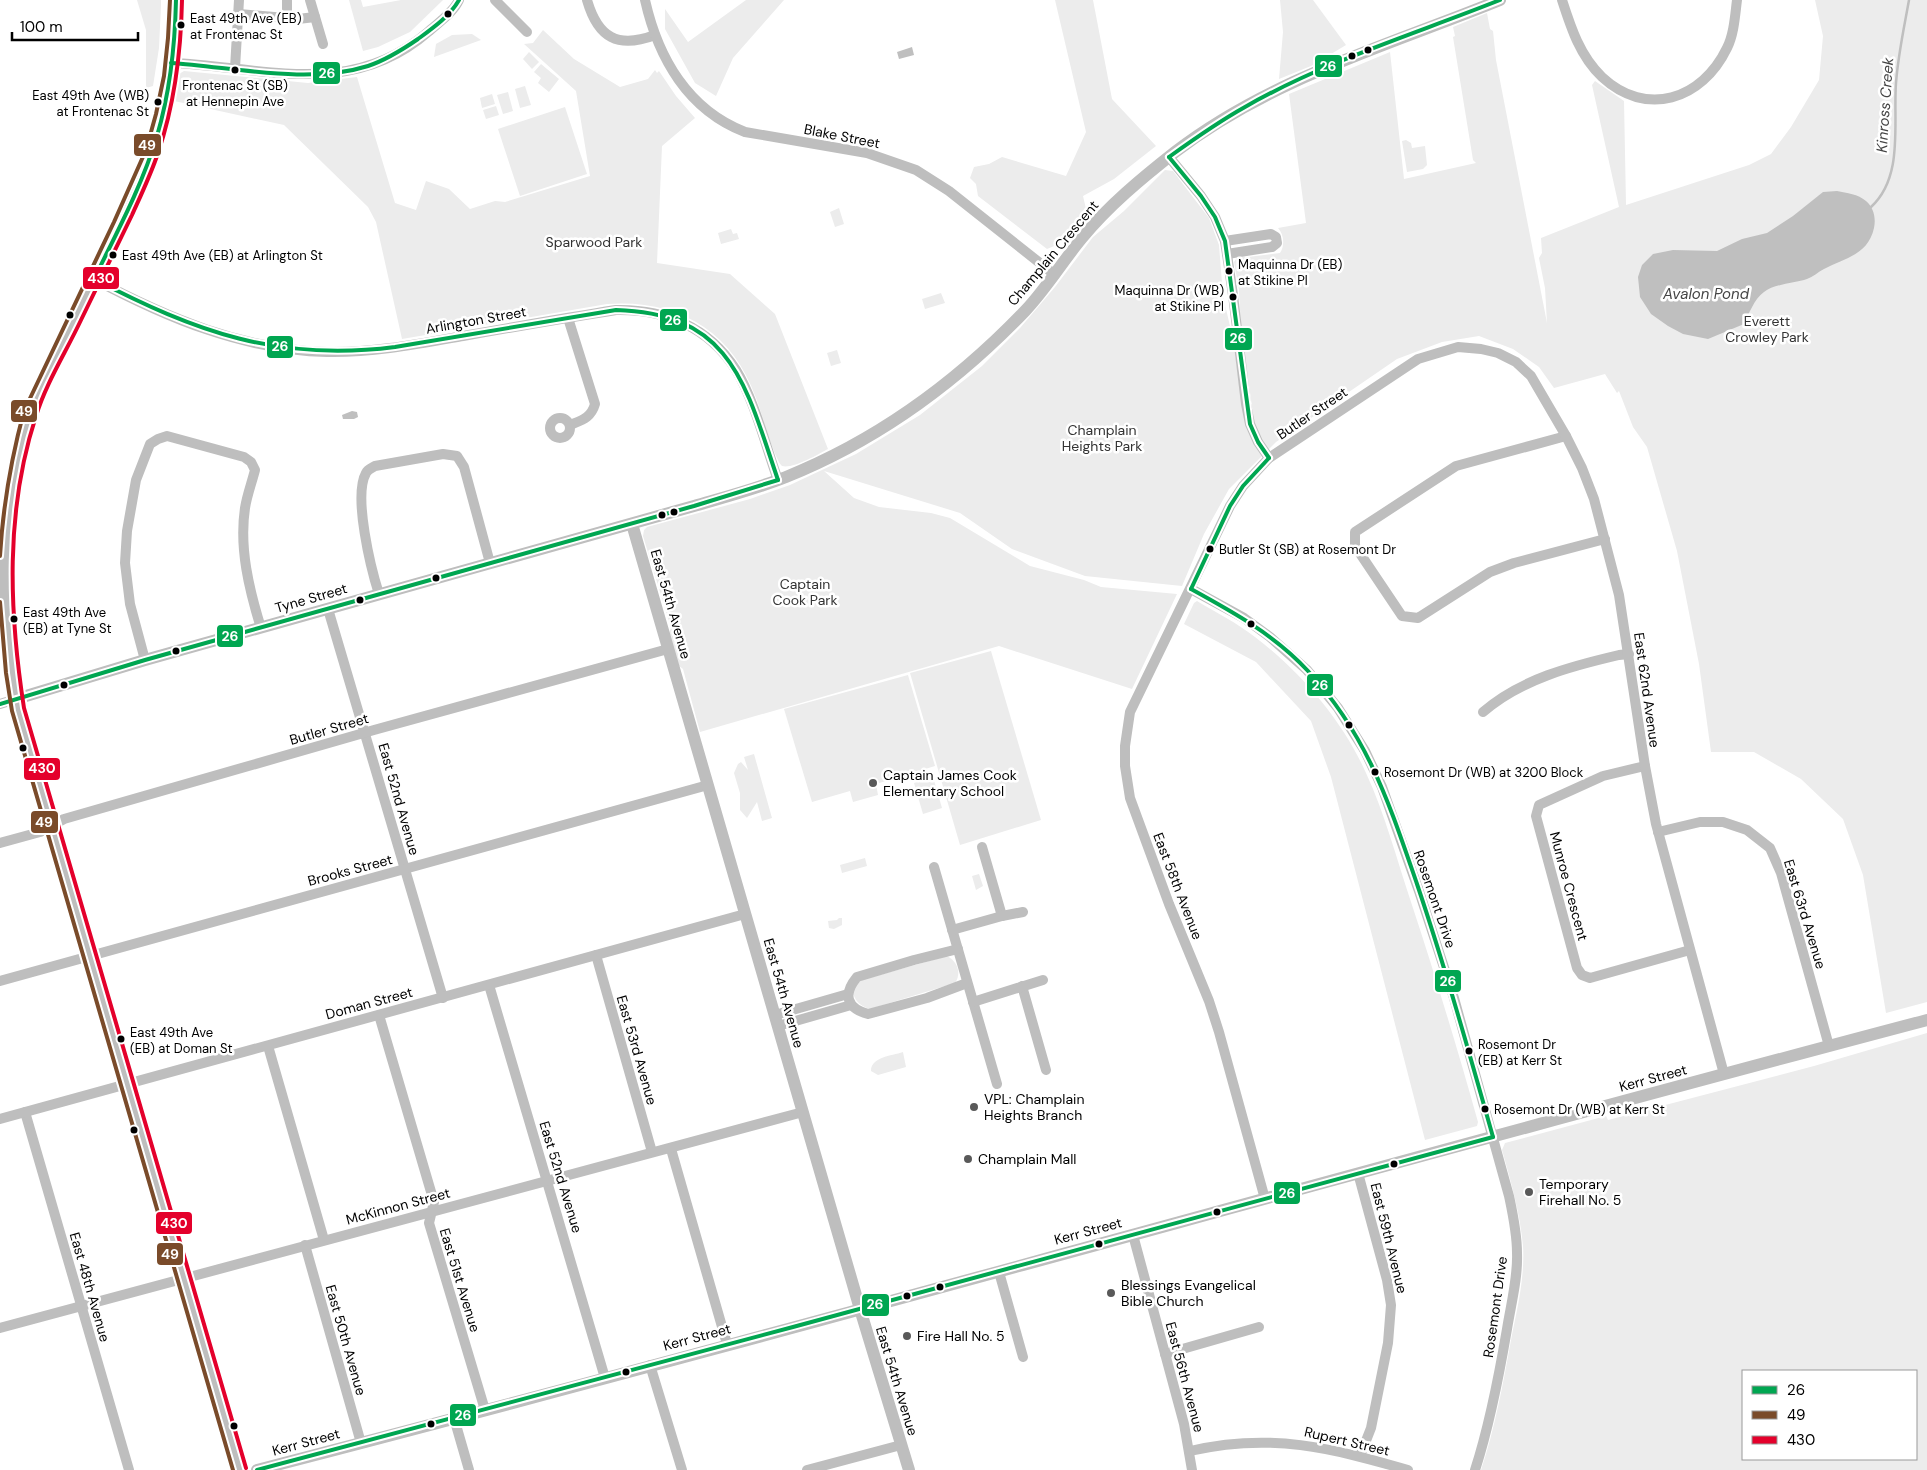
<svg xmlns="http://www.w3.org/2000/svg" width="1927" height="1470" font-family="'DM Sans',sans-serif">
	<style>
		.green { fill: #ececec; fill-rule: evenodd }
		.water { fill: #bfbfbf }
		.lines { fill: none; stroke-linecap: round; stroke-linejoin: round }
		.stream { stroke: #bfbfbf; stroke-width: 2.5 }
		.minor { stroke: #bebebe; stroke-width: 10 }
		.tertiary { stroke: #bebebe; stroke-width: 12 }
		.bus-1-casing { stroke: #fff; stroke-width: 8 }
		.bus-2-casing { stroke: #fff; stroke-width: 8 }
		.bus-3-casing { stroke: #fff; stroke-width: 8 }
		.bus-1 { stroke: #00a651; stroke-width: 4 }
		.bus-2 { stroke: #7a4b2a; stroke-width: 4 }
		.bus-3 { stroke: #e4002b; stroke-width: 4 }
		.bus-dot { fill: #000; stroke: #fff; stroke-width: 2 }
		.poi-dot { fill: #595959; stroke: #fff; stroke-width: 2 }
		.labels { text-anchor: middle; stroke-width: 5; stroke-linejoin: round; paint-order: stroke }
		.bus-label { font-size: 13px; fill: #000; stroke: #fff; text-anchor: start }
		.street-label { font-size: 14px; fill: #000; stroke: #fff }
		.park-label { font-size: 14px; fill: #333; stroke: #fff }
		.poi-label { font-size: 14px; fill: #000; stroke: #fff; text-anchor: start }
		.water-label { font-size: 15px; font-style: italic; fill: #444; stroke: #fff }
		.line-badge { stroke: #fff; stroke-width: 2 }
		.badge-label { font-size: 14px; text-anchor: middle; font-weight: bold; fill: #fff }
	</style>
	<rect width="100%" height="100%" fill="#fff"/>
	<g class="green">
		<path d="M137 0H161V5L159 48 153 86 146 88V30Z"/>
		<path d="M349 0H361L363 7 401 0H443L410 32 378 47 363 51Z"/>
		<path d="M746 0H784L733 58 716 96 695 83 665 29V9L688 42Z"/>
		<path d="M1055 0H1093L1112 99 1156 146 1114 179 1083 196 1087 213 1059 244 1047 249 978 196 976 184 970 178 974 167 989 164 1002 157 1066 176 1086 132Z"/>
		<path d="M1280 0H1313L1346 45 1311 66 1279 79 1283 32Z"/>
		<path d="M1815 0H1927V1002L1886 1013 1863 875 1843 819 1801 779 1754 752H1711L1699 664 1677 551 1647 447 1633 427 1619 391 1617 393 1605 374 1554 388 1539 367 1513 349 1479 336 1442 342 1397 359 1276 442 1229 489 1204 534 1182 586 1085 576 1012 549 960 513 824 471 854 498 879 507 931 513 950 518 1030 566 1084 580 1101 587 1177 594 1132 689 999 646 700 732 683 669 679 666 669 633 671 628 643 536 644 530 647 527 750 499 790 485 856 454 920 415 982 366 1020 328 1055 287 1093 237 1124 211 1165 170 1173 171 1209 218 1219 245 1223 296 1233 339 1243 412 1254 421 1241 329 1239 290 1234 262 1238 256 1248 257 1280 253C1285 246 1284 234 1278 228L1306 223 1289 94 1390 52 1404 179 1476 163 1473 160 1453 37 1455 36 1453 27 1487 13 1490 29 1493 31 1496 60 1547 323 1545 288 1539 258 1542 253 1541 238 1619 207 1592 85 1595 81 1624 101 1626 205 1749 165 1771 154 1791 127 1819 80 1823 36Z"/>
		<path d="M543 30 574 59 620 87 648 79 655 70 657 73 659 71 676 96 695 118 662 146 657 263 730 274 775 314 828 449C817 455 793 469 782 466 773 456 762 413 756 398 732 330 677 299 607 304L402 339 376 222 368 207 284 125 174 101 179 74 184 71 308 83 357 77 395 203 416 210 426 181 449 189 470 209 495 201 505 202 590 176 576 91 524 44 533 43Z"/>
		<path d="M472 34 481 40 434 57 436 44 452 35Z"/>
		<path d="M529 52 539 62 532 69 523 59Z"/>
		<path d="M541 64 559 79 549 92 538 83 541 78 534 72Z"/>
		<path d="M525 86 531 105 520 108 515 89Z"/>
		<path d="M508 92 513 111 503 114 497 95Z"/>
		<path d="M492 94 495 104 482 108 480 98Z"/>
		<path d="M496 106 499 115 486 119 483 110Z"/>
		<path d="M565 107 587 174 520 196 498 129Z"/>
		<path d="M1406 140 1411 143 1412 148 1425 146 1427 165 1423 169 1407 172 1402 141Z"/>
		<path d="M839 208 844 224 835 227 830 212Z"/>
		<path d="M731 229 733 234 737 233 739 239 721 244 718 233Z"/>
		<path d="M941 293 945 303 925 309 922 299Z"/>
		<path d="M837 350 841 363 831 366 827 353Z"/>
		<path d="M1197 601C1217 613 1237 623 1255 637 1301 672 1343 721 1366 773 1385 814 1397 860 1411 902 1435 975 1458 1050 1478 1122L1477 1126 1425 1140 1331 777 1311 721 1256 662 1184 624 1194 603Z"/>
		<path d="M991 651 1041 820 960 845 910 673Z"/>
		<path d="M908 675 935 766 876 784 878 795 853 802 850 791 812 802 784 709Z"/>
		<path d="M754 754 772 818 762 821 757 802 747 818 740 810V793L734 773 738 764 741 762 748 770 744 757Z"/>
		<path d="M933 777 942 808 923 814 914 783Z"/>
		<path d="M865 858 867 866 842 873 840 865Z"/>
		<path d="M979 874 983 886 976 890 972 876Z"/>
		<path d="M839 918H842V925L834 929 829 928 828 921 837 920Z"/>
		<path d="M947 956C957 961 962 973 955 983L870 1009C855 1005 846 990 862 980Z"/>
		<path d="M1927 1033V1470H1481C1495 1428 1503 1384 1511 1340 1517 1309 1525 1278 1523 1246 1520 1213 1511 1182 1502 1150L1505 1143 1606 1116 1608 1120 1814 1066ZM1743 1371H1916V1459H1743Z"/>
		<path d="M903 1052 906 1067 878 1075 871 1071C871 1057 891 1056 903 1052Z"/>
	</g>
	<g class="water">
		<path d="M912 47 914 55 899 59 897 52Z"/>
		<path d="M1837 191C1847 193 1858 194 1866 201 1874 208 1876 218 1874 228 1868 255 1845 258 1824 269 1818 272 1813 277 1807 279 1795 283 1774 284 1764 292 1754 299 1749 314 1744 324L1708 339 1683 334 1668 326 1651 314 1640 297 1638 277 1642 265 1653 254 1673 250 1717 251 1742 239 1767 233 1793 216 1823 192Z"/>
		<path d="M352 411 357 412 358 417 354 419H343L342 415Z"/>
	</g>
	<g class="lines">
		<path class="stream" d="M1871 207C1904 177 1893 123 1896 83 1898 55 1904 28 1909 0"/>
		<g class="minor">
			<path d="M287 0V18"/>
			<path d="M310 0 323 44"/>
			<path d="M495 0 527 32"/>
			<path d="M587 0C598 38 618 49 655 35"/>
			<path d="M645 0C658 58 688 110 745 132L867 153 916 170 949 191 1055 275"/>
			<path d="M1562 0C1571 28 1580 56 1602 77 1646 118 1702 100 1727 48 1734 34 1735 16 1737 0"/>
			<path d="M239 14 298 19 315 17"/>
			<path d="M171 63C261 66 350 100 428 32 438 23 453 13 459 0"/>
			<path d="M235 68 239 0"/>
			<path d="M1169 157 1201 196 1215 217 1225 241 1233 295 1246 404 1250 424 1258 442 1269 458"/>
			<path d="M1225 241 1271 234 1276 237 1277 243 1272 247 1227 254"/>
			<path d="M94 279C167 318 243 350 327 352 372 353 418 344 463 336 514 327 565 318 616 310 665 309 709 327 736 370 754 399 766 447 778 480"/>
			<path d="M568 318 595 404C591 418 582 420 570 425"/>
			<circle cx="560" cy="428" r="10"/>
			<path d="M1566 436 1456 466 1355 532V546L1402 616 1418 618 1490 572 1514 563 1605 539"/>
			<path d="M1191 589 1244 618 1270 637 1307 670 1338 708 1365 751 1382 787 1419 891 1454 998 1509 1196C1513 1215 1517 1233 1517 1253 1518 1278 1511 1304 1507 1329 1499 1376 1490 1424 1475 1470"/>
			<path d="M379 594C371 569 353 496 366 473 368 469 372 468 375 466L443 454 457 456 464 467 490 563"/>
			<path d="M328 609 443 998"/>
			<path d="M145 660 130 604 125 563 127 531 136 480 150 444 158 439 167 436 244 457 251 462 255 470C252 482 247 495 245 508 239 548 249 589 261 628"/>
			<path d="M0 704 16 699"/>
			<path d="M1483 712C1521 679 1572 666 1619 655L1629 654"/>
			<path d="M1645 766 1603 776 1539 805 1536 816 1577 968 1582 975 1590 978 1690 950"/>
			<path d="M1658 832 1700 822H1723L1747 830 1770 848 1781 873 1829 1046"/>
			<path d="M0 843 40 832 64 819 374 730 668 649"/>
			<path d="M982 847 1002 916"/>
			<path d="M934 867 997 1084"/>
			<path d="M952 930 1002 916 1023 912"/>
			<path d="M958 949 914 960 857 977C843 994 846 1008 868 1014L927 998 967 983"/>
			<path d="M596 955 652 1152"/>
			<path d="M0 981 708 785"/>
			<path d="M489 985 605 1378"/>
			<path d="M1022 986 1046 1070"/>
			<path d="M973 1002 1043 980"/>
			<path d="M379 1015 434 1202 429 1223 485 1410"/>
			<path d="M775 1015 848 994"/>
			<path d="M778 1026 851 1005"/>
			<path d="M268 1046 324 1240"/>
			<path d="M25 1112 129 1470"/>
			<path d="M0 1119 745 914"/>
			<path d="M671 1149 727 1344"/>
			<path d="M1358 1173 1387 1280 1391 1305 1388 1343 1371 1428 1360 1456"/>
			<path d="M1265 1199 1219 1032 1209 1001 1169 904 1130 798 1125 766V746L1130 712 1216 535 1230 506 1243 486 1269 458 1418 359 1458 347 1481 349 1498 353 1516 362 1531 376 1566 436 1582 468 1594 499 1619 595 1645 766 1656 824 1724 1074"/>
			<path d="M1133 1235 1184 1424 1192 1470"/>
			<path d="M305 1245 361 1443"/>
			<path d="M999 1272 1023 1357"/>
			<path d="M0 1328 803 1112"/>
			<path d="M1165 1354 1259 1327"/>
			<path d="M650 1365 682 1470"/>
			<path d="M454 1418 469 1470"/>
			<path d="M1190 1451C1271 1432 1331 1448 1408 1470"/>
			<path d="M807 1470 901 1445"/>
		</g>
		<g class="tertiary">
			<path d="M176 0C176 51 168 104 152 152 143 177 131 201 120 225 104 258 88 291 72 324 58 353 42 382 30 413 0 508 0 611 18 709L126 1084 240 1470"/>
			<path d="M632 524 860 1309 909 1470"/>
			<path d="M16 699 145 660 694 506C725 497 756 489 786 477 878 440 957 382 1025 311 1046 289 1062 262 1082 238 1108 206 1142 178 1175 152 1271 78 1390 45 1500 0"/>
			<path d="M257 1470C815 1326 1369 1167 1927 1020"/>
		</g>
		<g class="bus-1-casing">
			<g id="bus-1">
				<path d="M171 63C233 67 308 85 368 66 386 60 402 50 418 39 433 28 450 16 459 0"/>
				<path d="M1169 157C1194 139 1218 122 1245 107 1325 61 1415 34 1500 0"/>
				<path d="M1169 157 1201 196 1215 217 1225 241 1250 424 1258 442 1269 458"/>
				<path d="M94 279C196 332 278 362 395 347L616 310C733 313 746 387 778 480"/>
				<path d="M94 279C117 232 142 186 157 136 170 92 175 46 176 0"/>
				<path d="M1191 589C1233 612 1275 635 1308 671 1368 736 1389 803 1417 884 1445 967 1469 1052 1493 1137"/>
				<path d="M1191 589 1230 506 1243 486 1269 458"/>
				<path d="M0 704 145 660 694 506 778 480"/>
				<path d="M257 1470 793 1327 1493 1137"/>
			</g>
		</g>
		<g class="bus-2-casing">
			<g id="bus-2">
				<path d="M0 556C3 506 11 459 24 411L114 222 146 150 156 114 164 76 168 38 170 0"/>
				<path d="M0 602 6 673 12 711 233 1470"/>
			</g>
		</g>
		<g class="bus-3-casing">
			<path id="bus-3" d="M182 0C181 52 175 103 158 153 151 174 141 195 132 215 115 250 98 285 81 320 66 352 46 383 36 416 5 511 9 611 24 708L246 1468"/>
		</g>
		<use href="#bus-1" class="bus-1"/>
		<use href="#bus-2" class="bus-2"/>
		<use href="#bus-3" class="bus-3"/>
	</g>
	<g class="bus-dot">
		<circle cx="448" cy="14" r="4.5"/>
		<circle cx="181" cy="25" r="4.5"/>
		<circle cx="1368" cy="50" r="4.5"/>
		<circle cx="1352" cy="56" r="4.5"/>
		<circle cx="235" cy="70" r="4.5"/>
		<circle cx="158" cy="102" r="4.5"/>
		<circle cx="113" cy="255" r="4.5"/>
		<circle cx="1229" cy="271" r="4.5"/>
		<circle cx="1233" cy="297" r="4.5"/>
		<circle cx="70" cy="315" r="4.5"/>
		<circle cx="674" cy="512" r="4.5"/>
		<circle cx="662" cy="515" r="4.5"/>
		<circle cx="1210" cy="549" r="4.5"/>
		<circle cx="436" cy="578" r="4.5"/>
		<circle cx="360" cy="600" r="4.5"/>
		<circle cx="14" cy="619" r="4.5"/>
		<circle cx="1251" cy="624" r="4.5"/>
		<circle cx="176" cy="651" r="4.5"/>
		<circle cx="64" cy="685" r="4.5"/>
		<circle cx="1349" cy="725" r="4.5"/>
		<circle cx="23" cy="748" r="4.5"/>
		<circle cx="1375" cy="772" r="4.5"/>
		<circle cx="121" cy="1039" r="4.5"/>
		<circle cx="1469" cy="1051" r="4.5"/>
		<circle cx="1485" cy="1109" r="4.5"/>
		<circle cx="134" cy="1130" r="4.5"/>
		<circle cx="1394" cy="1164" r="4.5"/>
		<circle cx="1217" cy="1212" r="4.5"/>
		<circle cx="1099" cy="1244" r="4.5"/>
		<circle cx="940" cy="1287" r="4.5"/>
		<circle cx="907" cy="1296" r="4.5"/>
		<circle cx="626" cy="1372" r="4.5"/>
		<circle cx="431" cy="1424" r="4.5"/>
		<circle cx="234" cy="1426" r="4.5"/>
	</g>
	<g class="poi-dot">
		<circle cx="873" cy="783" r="5"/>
		<circle cx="974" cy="1107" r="5"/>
		<circle cx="968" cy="1159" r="5"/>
		<circle cx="1529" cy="1192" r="5"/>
		<circle cx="1111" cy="1293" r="5"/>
		<circle cx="907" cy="1336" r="5"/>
	</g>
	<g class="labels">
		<g class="bus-label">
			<text x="190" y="23">East 49th Ave (EB)<tspan x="190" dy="16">at Frontenac St</tspan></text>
			<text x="235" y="90" text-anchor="middle">Frontenac St (SB)<tspan x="235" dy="16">at Hennepin Ave</tspan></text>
			<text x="149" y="100" text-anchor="end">East 49th Ave (WB)<tspan x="149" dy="16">at Frontenac St</tspan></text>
			<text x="122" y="260">East 49th Ave (EB) at Arlington St</text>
			<text x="1238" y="269">Maquinna Dr (EB)<tspan x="1238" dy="16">at Stikine Pl</tspan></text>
			<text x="1224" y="295" text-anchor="end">Maquinna Dr (WB)<tspan x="1224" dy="16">at Stikine Pl</tspan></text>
			<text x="1219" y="554">Butler St (SB) at Rosemont Dr</text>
			<text x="23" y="617">East 49th Ave<tspan x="23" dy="16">(EB) at Tyne St</tspan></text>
			<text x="1384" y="777">Rosemont Dr (WB) at 3200 Block</text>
			<text x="130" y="1037">East 49th Ave<tspan x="130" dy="16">(EB) at Doman St</tspan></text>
			<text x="1478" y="1049">Rosemont Dr<tspan x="1478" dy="16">(EB) at Kerr St</tspan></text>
			<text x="1494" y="1114">Rosemont Dr (WB) at Kerr St</text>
		</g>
		<g class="street-label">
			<text transform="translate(842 136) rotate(11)" y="5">Blake Street</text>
			<text transform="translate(1053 253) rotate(-50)" y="5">Champlain Crescent</text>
			<text transform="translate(476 320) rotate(-10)" y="5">Arlington Street</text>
			<text transform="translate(1312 413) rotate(-34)" y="5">Butler Street</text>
			<text transform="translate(311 598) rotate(-16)" y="5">Tyne Street</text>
			<text transform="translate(671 604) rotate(74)" y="5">East 54th Avenue</text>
			<text transform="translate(1647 690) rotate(82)" y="5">East 62nd Avenue</text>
			<text transform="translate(329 729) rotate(-16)" y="5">Butler Street</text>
			<text transform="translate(399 799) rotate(74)" y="5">East 52nd Avenue</text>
			<text transform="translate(350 870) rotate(-15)" y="5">Brooks Street</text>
			<text transform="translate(1178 886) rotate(69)" y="5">East 58th Avenue</text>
			<text transform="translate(1569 886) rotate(75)" y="5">Munroe Crescent</text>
			<text transform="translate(1435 899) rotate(71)" y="5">Rosemont Drive</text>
			<text transform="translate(1805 914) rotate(73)" y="5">East 63rd Avenue</text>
			<text transform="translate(784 993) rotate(74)" y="5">East 54th Avenue</text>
			<text transform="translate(369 1003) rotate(-15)" y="5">Doman Street</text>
			<text transform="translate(637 1050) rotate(74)" y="5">East 53rd Avenue</text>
			<text transform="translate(1653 1078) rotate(-15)" y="5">Kerr Street</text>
			<text transform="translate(561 1177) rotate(73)" y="5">East 52nd Avenue</text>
			<text transform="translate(398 1206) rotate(-15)" y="5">McKinnon Street</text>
			<text transform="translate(1088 1231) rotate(-15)" y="5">Kerr Street</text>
			<text transform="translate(1389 1238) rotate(76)" y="5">East 59th Avenue</text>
			<text transform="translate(460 1280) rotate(73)" y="5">East 51st Avenue</text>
			<text transform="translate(90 1287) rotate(74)" y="5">East 48th Avenue</text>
			<text transform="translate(1495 1307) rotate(-82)" y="5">Rosemont Drive</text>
			<text transform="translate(697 1337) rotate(-15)" y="5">Kerr Street</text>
			<text transform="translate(346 1340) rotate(74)" y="5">East 50th Avenue</text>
			<text transform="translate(1185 1377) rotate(75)" y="5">East 56th Avenue</text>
			<text transform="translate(897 1381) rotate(73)" y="5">East 54th Avenue</text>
			<text transform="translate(1347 1441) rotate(13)" y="5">Rupert Street</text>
			<text transform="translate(306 1442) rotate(-15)" y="5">Kerr Street</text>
		</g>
		<g class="park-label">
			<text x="594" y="247">Sparwood Park</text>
			<text x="1767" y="326">Everett<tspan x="1767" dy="16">Crowley Park</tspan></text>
			<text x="1102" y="435">Champlain<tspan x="1102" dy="16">Heights Park</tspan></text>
			<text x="805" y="589">Captain<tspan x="805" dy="16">Cook Park</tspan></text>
		</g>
		<g class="poi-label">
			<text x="883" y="780">Captain James Cook<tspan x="883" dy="16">Elementary School</tspan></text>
			<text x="984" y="1104">VPL: Champlain<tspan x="984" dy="16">Heights Branch</tspan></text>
			<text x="978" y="1164">Champlain Mall</text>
			<text x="1539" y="1189">Temporary<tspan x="1539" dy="16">Firehall No. 5</tspan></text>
			<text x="1121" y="1290">Blessings Evangelical<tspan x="1121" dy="16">Bible Church</tspan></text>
			<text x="917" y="1341">Fire Hall No. 5</text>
		</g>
		<g class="water-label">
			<text transform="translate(1885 105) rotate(-86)" y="5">Kinross Creek</text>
			<text x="1706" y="299">Avalon Pond</text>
		</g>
	</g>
	<g class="line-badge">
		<rect x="1314" y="54" width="29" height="24" rx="5" fill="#00a651"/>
		<rect x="312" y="61" width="29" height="24" rx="5" fill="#00a651"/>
		<rect x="133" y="133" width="29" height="24" rx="5" fill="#7a4b2a"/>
		<rect x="82" y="266" width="38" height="24" rx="5" fill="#e4002b"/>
		<rect x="659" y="308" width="29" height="24" rx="5" fill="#00a651"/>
		<rect x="1224" y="327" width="29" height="24" rx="5" fill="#00a651"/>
		<rect x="266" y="335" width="28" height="24" rx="5" fill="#00a651"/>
		<rect x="10" y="399" width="28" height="24" rx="5" fill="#7a4b2a"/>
		<rect x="216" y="624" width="28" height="24" rx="5" fill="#00a651"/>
		<rect x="1306" y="673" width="28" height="24" rx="5" fill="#00a651"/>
		<rect x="23" y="757" width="38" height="24" rx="5" fill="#e4002b"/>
		<rect x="30" y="810" width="29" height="24" rx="5" fill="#7a4b2a"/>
		<rect x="1434" y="969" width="28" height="24" rx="5" fill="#00a651"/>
		<rect x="1273" y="1181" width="28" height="24" rx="5" fill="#00a651"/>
		<rect x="155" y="1211" width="38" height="24" rx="5" fill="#e4002b"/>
		<rect x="156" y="1242" width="28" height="24" rx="5" fill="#7a4b2a"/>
		<rect x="861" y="1293" width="29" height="24" rx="5" fill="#00a651"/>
		<rect x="449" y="1403" width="28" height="24" rx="5" fill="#00a651"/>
	</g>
	<g class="badge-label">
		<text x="1328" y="71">26</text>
		<text x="327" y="78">26</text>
		<text x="147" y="150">49</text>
		<text x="101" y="283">430</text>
		<text x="673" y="325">26</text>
		<text x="1238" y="343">26</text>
		<text x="280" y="351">26</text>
		<text x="24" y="416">49</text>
		<text x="230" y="641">26</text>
		<text x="1320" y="690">26</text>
		<text x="42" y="773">430</text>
		<text x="44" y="827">49</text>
		<text x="1448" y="986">26</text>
		<text x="1287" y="1198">26</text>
		<text x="174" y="1228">430</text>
		<text x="170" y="1259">49</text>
		<text x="875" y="1309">26</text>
		<text x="463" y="1420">26</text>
	</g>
	<rect x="1742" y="1370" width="175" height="90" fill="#ffffff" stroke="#999999"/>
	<rect x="1752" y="1386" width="25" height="8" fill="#00a651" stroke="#999999"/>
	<text x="1787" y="1395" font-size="15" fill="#000000">26</text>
	<rect x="1752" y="1411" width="25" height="8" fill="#7a4b2a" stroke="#999999"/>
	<text x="1787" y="1420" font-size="15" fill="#000000">49</text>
	<rect x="1752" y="1436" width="25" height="8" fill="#e4002b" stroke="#999999"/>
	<text x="1787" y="1445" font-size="15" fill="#000000">430</text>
	<path d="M12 32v8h126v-8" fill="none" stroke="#000000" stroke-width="2.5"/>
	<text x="20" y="32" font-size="15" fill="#000000" stroke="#ffffff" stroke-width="4" paint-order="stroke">100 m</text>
</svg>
